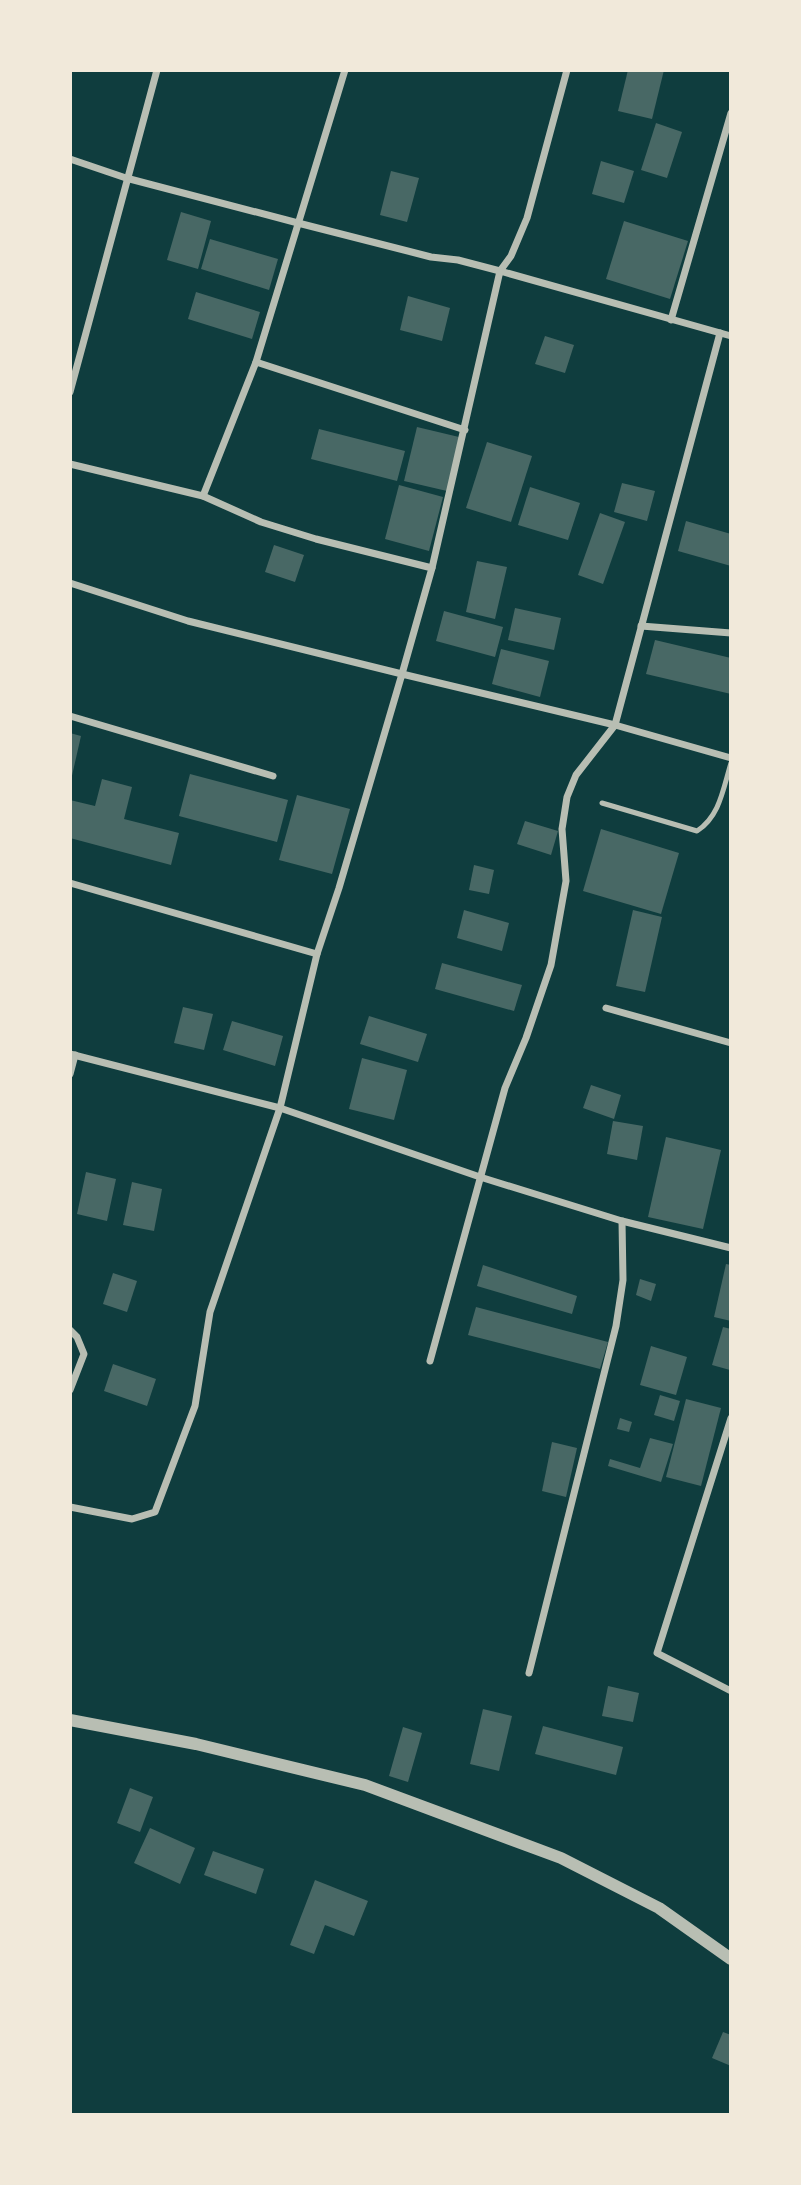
<svg xmlns="http://www.w3.org/2000/svg" width="801" height="2185" font-family="'PT Sans Narrow',sans-serif">
	<style>
		.building { fill: #486865 }
		.lines { fill: none; stroke-linecap: round; stroke-linejoin: round }
		.service { stroke: #b8beb3; stroke-width: 5 }
		.minor { stroke: #b8beb3; stroke-width: 7 }
		.tertiary { stroke: #b8beb3; stroke-width: 12 }
	</style>
	<rect width="100%" height="100%" fill="#0f3d3e"/>
	<g class="building">
		<path d="M628 70H664L652 119 618 111Z"/>
		<path d="M656 123 682 132 667 178 641 170Z"/>
		<path d="M601 161 634 171 624 203 592 194Z"/>
		<path d="M391 171 419 178 407 222 380 215Z"/>
		<path d="M181 212 211 221 198 269 167 260Z"/>
		<path d="M624 221 688 241 670 299 606 279Z"/>
		<path d="M210 239 278 259 269 290 201 269Z"/>
		<path d="M196 292 260 312 252 339 188 319Z"/>
		<path d="M408 296 450 308 442 341 400 330Z"/>
		<path d="M545 336 574 345 565 373 535 364Z"/>
		<path d="M417 427 459 437 447 491 404 481Z"/>
		<path d="M319 429 405 451 397 481 311 459Z"/>
		<path d="M487 442 532 456 511 522 466 508Z"/>
		<path d="M622 483 655 491 647 521 614 512Z"/>
		<path d="M399 485 443 497 429 551 385 539Z"/>
		<path d="M530 487 580 503 568 540 518 525Z"/>
		<path d="M600 513 625 522 603 584 578 575Z"/>
		<path d="M686 521 731 534V566L678 551Z"/>
		<path d="M274 545 304 555 295 582 265 572Z"/>
		<path d="M477 561 507 567 495 619 466 612Z"/>
		<path d="M515 608 561 618 554 650 508 640Z"/>
		<path d="M444 611 503 627 495 657 436 641Z"/>
		<path d="M655 640 731 658V694L646 674Z"/>
		<path d="M501 649 549 661 540 697 492 684Z"/>
		<path d="M70 733 81 736 71 780H70Z"/>
		<path d="M190 774 288 800 277 842 179 816Z"/>
		<path d="M102 779 132 787 124 819 179 833 171 865 70 838V800L95 806Z"/>
		<path d="M297 795 350 809 332 874 279 860Z"/>
		<path d="M525 821 558 831 551 855 517 844Z"/>
		<path d="M601 829 679 853 661 914 583 891Z"/>
		<path d="M474 865 494 870 489 894 469 890Z"/>
		<path d="M464 910 509 923 502 951 457 938Z"/>
		<path d="M633 910 662 917 645 992 616 986Z"/>
		<path d="M442 963 522 985 514 1011 435 989Z"/>
		<path d="M183 1007 213 1014 204 1050 174 1043Z"/>
		<path d="M369 1016 427 1034 418 1062 360 1044Z"/>
		<path d="M232 1021 283 1036 275 1066 223 1050Z"/>
		<path d="M362 1058 407 1070 394 1120 349 1109Z"/>
		<path d="M591 1085 621 1095 614 1119 583 1108Z"/>
		<path d="M613 1121 643 1126 637 1160 607 1154Z"/>
		<path d="M666 1137 721 1150 703 1229 648 1217Z"/>
		<path d="M86 1172 116 1179 107 1221 77 1214Z"/>
		<path d="M132 1182 162 1189 154 1231 123 1225Z"/>
		<path d="M726 1264 731 1265V1321L714 1317Z"/>
		<path d="M483 1265 577 1296 572 1314 477 1286Z"/>
		<path d="M113 1273 137 1281 127 1312 103 1304Z"/>
		<path d="M640 1279 656 1284 651 1301 636 1295Z"/>
		<path d="M476 1307 608 1342 600 1369 468 1335Z"/>
		<path d="M723 1327 731 1329 730 1370 712 1365Z"/>
		<path d="M651 1346 687 1357 676 1395 640 1385Z"/>
		<path d="M113 1364 156 1379 147 1406 104 1391Z"/>
		<path d="M660 1395 680 1401 674 1421 654 1415Z"/>
		<path d="M686 1399 721 1408 701 1486 666 1477Z"/>
		<path d="M620 1418 632 1422 629 1432 617 1429Z"/>
		<path d="M650 1438 673 1444 661 1482 608 1466 610 1459 640 1468Z"/>
		<path d="M552 1442 577 1448 566 1497 542 1491Z"/>
		<path d="M608 1686 639 1693 633 1722 602 1716Z"/>
		<path d="M483 1709 512 1716 499 1771 470 1764Z"/>
		<path d="M543 1726 623 1747 616 1775 535 1754Z"/>
		<path d="M403 1727 422 1733 408 1782 389 1776Z"/>
		<path d="M130 1788 153 1797 140 1832 117 1823Z"/>
		<path d="M150 1828 195 1848 180 1884 134 1863Z"/>
		<path d="M213 1851 264 1869 256 1894 204 1875Z"/>
		<path d="M315 1880 368 1901 354 1936 325 1925 314 1954 290 1945Z"/>
		<path d="M723 2032 731 2035V2066L712 2058Z"/>
	</g>
	<g class="lines">
		<path class="service" d="M602 803 697 831C720 816 723 789 731 763"/>
		<g class="minor">
			<path d="M70 159 126 178 298 223 431 257 458 260 500 271 511 256 527 218 567 70"/>
			<path d="M671 320 731 113"/>
			<path d="M256 362 465 430"/>
			<path d="M70 392 157 70"/>
			<path d="M70 464 203 496 261 522 316 539 432 568 402 674 188 621 70 583"/>
			<path d="M203 496 256 362 345 70"/>
			<path d="M432 568 500 271 731 336"/>
			<path d="M641 626 731 633"/>
			<path d="M70 716 273 776"/>
			<path d="M70 883 317 954"/>
			<path d="M606 1008 731 1043"/>
			<path d="M70 1054 280 1108 480 1177 622 1221 731 1248"/>
			<path d="M70 1074 75 1055"/>
			<path d="M70 1330 77 1337 84 1354 70 1390"/>
			<path d="M430 1361 505 1088 526 1038 551 965 566 881 562 829 567 797 576 775 615 725 720 333"/>
			<path d="M731 1418 657 1653 731 1691"/>
			<path d="M70 1507 132 1519 155 1512 195 1406 210 1312 280 1108 317 954 339 888 402 674 615 725 731 758"/>
			<path d="M529 1673 616 1326 623 1280 622 1221"/>
		</g>
		<path class="tertiary" d="M70 1720 196 1744 365 1785 561 1858 659 1908 731 1959"/>
	</g>
	<rect width="801" height="2185" fill="none" stroke="#f1e9da" stroke-width="144"/>
</svg>
